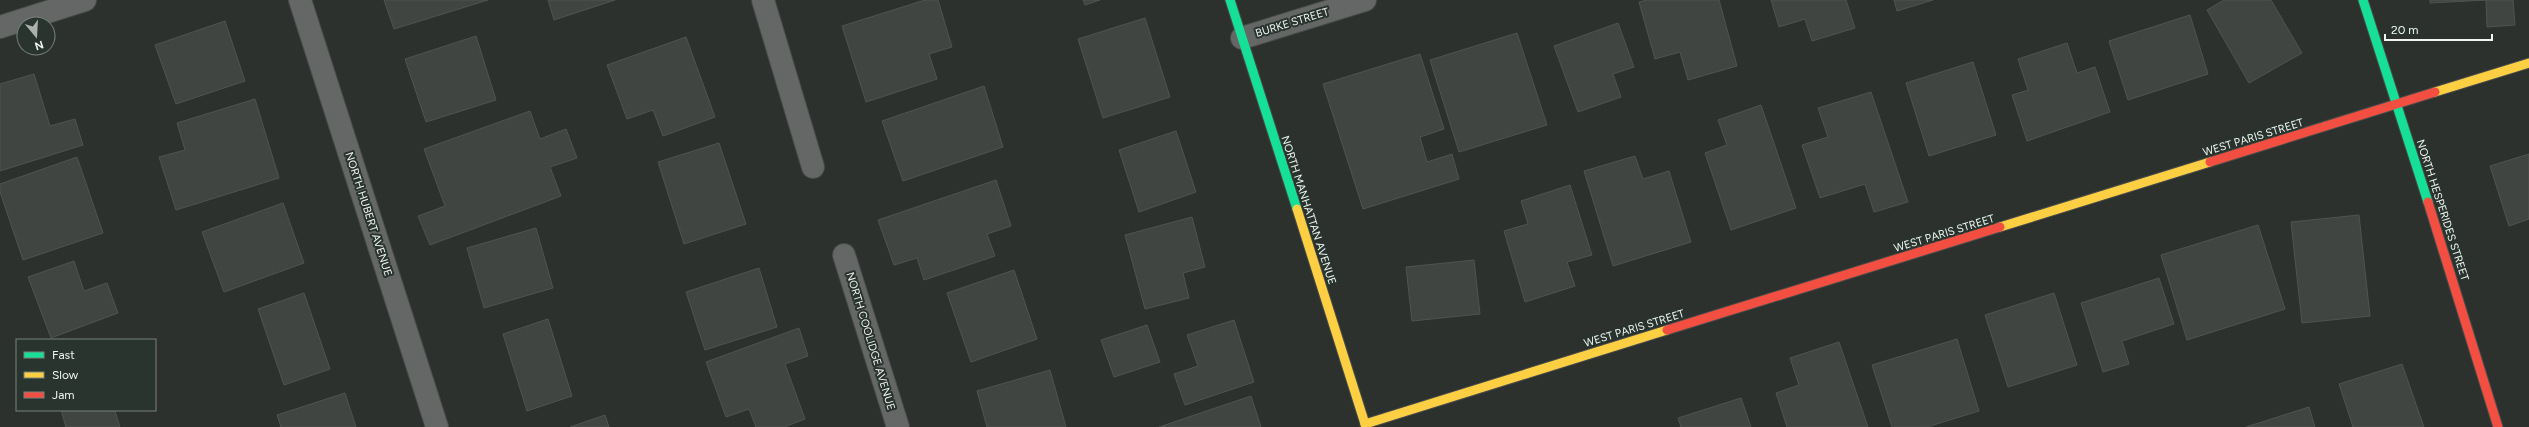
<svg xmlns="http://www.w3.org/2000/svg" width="2529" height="427" font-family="Figtree,sans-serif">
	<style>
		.building { fill: #404542; stroke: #4f5451 }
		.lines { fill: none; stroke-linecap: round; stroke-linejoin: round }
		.street-casing { stroke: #484c49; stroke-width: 24 }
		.fast-casing { stroke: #484c49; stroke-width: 11 }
		.slow-casing { stroke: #484c49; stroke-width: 11 }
		.jam-casing { stroke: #484c49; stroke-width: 11 }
		.street { stroke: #646765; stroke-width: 22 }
		.fast { stroke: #16e098; stroke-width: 9 }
		.slow { stroke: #ffcf43; stroke-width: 9 }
		.jam { stroke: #f24e42; stroke-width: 9 }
		.labels { text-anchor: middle; stroke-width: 4; stroke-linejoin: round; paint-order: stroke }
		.street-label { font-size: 11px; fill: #eff6f1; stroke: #29342e }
	</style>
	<rect width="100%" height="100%" fill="#2c312e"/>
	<g class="building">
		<path d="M384 0H488L394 29Z"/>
		<path d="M548 0H615L554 20Z"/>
		<path d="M925 0H938L952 47 929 54 937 79 866 102 842 26Z"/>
		<path d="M1083 0H1100L1085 5Z"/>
		<path d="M1647 0H1719L1737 66 1688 80 1680 52 1655 59 1639 2Z"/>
		<path d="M1771 0H1846L1855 28 1812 41 1805 19 1779 27Z"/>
		<path d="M1894 0H1933L1897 11Z"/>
		<path d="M2224 0H2271L2302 53 2249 83 2207 10Z"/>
		<path d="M2430 0H2513L2515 25 2487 27 2486 0 2430 3Z"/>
		<path d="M2190 15 2208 74 2128 100 2109 41Z"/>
		<path d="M1145 18 1170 97 1103 118 1078 39Z"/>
		<path d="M225 21 245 81 176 104 155 45Z"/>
		<path d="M1618 23 1634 67 1613 74 1621 97 1578 112 1554 46Z"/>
		<path d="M1517 33 1547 125 1459 152 1430 60Z"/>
		<path d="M476 36 496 100 426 122 405 59Z"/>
		<path d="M686 37 715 117 663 136 653 110 627 119 607 65Z"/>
		<path d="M2067 43 2077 73 2095 67 2110 112 2027 141 2012 95 2028 90 2018 59Z"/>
		<path d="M1420 54 1444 129 1420 137 1427 162 1452 154 1459 179 1363 209 1323 84Z"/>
		<path d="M1973 62 1996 135 1929 156 1906 83Z"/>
		<path d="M34 74 50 126 75 119 83 145 0 171V84Z"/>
		<path d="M984 86 1003 147 903 181 882 121Z"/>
		<path d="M1871 92 1908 202 1874 212 1865 184 1820 198 1802 145 1828 137 1818 108Z"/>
		<path d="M255 99 279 178 176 210 159 157 185 150 177 123Z"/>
		<path d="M1761 105 1796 208 1731 230 1705 153 1727 145 1718 120Z"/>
		<path d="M530 111 540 139 566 129 577 158 550 167 561 196 430 245 418 216 445 206 424 149Z"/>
		<path d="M1176 131 1196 192 1139 212 1119 150Z"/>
		<path d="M719 143 746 224 684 244 658 162Z"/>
		<path d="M2529 154V219L2509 226 2490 166Z"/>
		<path d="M1635 156 1643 179 1669 171 1691 242 1613 266 1584 171Z"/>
		<path d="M77 157 103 233 23 260 0 192V184Z"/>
		<path d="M996 180 1011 226 987 234 995 256 924 280 917 258 894 265 878 220Z"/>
		<path d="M1570 185 1592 255 1567 262 1575 286 1525 302 1504 231 1528 224 1521 201Z"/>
		<path d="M283 203 304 263 224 292 202 232Z"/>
		<path d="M2359 215 2370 316 2302 323 2291 222Z"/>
		<path d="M1192 217 1205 267 1183 273 1189 298 1145 309 1125 235Z"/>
		<path d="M2258 225 2285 309 2187 340 2161 255Z"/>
		<path d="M536 228 553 288 484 308 467 248Z"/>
		<path d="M1474 260 1480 314 1412 321 1406 267Z"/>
		<path d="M74 261 84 291 107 283 118 313 51 338 28 277Z"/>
		<path d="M759 268 777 327 705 350 686 292Z"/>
		<path d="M1014 270 1037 339 971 362 947 293Z"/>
		<path d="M2159 278 2174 324 2122 341 2129 364 2103 372 2081 303Z"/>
		<path d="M304 293 330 369 284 385 258 309Z"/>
		<path d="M2054 293 2077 365 2008 387 1985 315Z"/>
		<path d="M548 319 572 396 527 411 503 334Z"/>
		<path d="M1234 320 1254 382 1185 405 1174 374 1198 366 1187 335Z"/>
		<path d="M1147 325 1160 362 1114 377 1101 340Z"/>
		<path d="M799 328 808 356 785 364 805 419 784 427H756L749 409 726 417 706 362Z"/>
		<path d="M1957 339 1979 411 1927 427H1892L1872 365Z"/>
		<path d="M1839 342 1868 427H1787L1776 393 1799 385 1790 358Z"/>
		<path d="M2402 364 2424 427H2353L2339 384Z"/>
		<path d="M1050 370 1066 427H987L977 391Z"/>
		<path d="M345 393 356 427H281L277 415Z"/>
		<path d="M1251 396 1261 427H1159Z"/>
		<path d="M1741 398 1751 427H1681L1678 418Z"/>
		<path d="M2309 407 2315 427H2246Z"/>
		<path d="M61 410H116L115 411 120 427H66Z"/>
		<path d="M605 415 609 427H570Z"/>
	</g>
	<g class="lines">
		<g class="street-casing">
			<g id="street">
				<path d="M300 0 437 427"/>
				<path d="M763 0 813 167"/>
				<path d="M0 27 85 0"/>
				<path d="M1242 38 1365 0"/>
				<path d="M844 255 898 427"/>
			</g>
		</g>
		<g class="fast-casing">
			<g id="fast">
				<path d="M1230 0 1297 209"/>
				<path d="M2363 0 2428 202"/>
			</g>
		</g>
		<g class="slow-casing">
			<g id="slow">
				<path d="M2435 92 2529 63"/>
				<path d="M1297 209 1366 427"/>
				<path d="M2000 227 2210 162"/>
				<path d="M1365 424 1667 330"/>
			</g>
		</g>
		<g class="jam-casing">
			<g id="jam">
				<path d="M2210 162 2435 92"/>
				<path d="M2428 202 2498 427"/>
				<path d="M1667 330 2000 227"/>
			</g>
		</g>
		<use href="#street" class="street"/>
		<use href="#fast" class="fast"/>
		<use href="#slow" class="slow"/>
		<use href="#jam" class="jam"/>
	</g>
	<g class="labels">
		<g class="street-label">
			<text transform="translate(1292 22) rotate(-17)" y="4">BURKE STREET</text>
			<text transform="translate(2253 137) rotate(-17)" y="4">WEST PARIS STREET</text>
			<text transform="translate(1309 210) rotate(72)" y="4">NORTH MANHATTAN AVENUE</text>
			<text transform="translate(2443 210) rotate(72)" y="4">NORTH HESPERIDES STREET</text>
			<text transform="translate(369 214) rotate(72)" y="4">NORTH HUBERT AVENUE</text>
			<text transform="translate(1944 233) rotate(-17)" y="4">WEST PARIS STREET</text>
			<text transform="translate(1634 328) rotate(-17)" y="4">WEST PARIS STREET</text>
			<text transform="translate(871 341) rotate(73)" y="4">NORTH COOLIDGE AVENUE</text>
		</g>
	</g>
	<rect x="16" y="339" width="140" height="72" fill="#29342e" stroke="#78827c"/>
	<rect x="24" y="352" width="20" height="6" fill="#16e098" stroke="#78827c"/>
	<text x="52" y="359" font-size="12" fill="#eff6f1">Fast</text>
	<rect x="24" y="372" width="20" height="6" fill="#ffcf43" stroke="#78827c"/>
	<text x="52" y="379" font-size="12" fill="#eff6f1">Slow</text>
	<rect x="24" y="392" width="20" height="6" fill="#f24e42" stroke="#78827c"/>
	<text x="52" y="399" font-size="12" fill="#eff6f1">Jam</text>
	<g transform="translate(36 36) rotate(162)"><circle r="19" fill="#29342e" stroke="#78827c"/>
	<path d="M0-3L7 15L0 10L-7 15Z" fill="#abb1ad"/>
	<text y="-6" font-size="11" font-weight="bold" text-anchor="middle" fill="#eff6f1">N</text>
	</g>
	<path d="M2385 34v6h107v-6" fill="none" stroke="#eff6f1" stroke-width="2"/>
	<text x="2391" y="34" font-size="12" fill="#eff6f1" stroke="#29342e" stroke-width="3" paint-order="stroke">20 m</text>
</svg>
